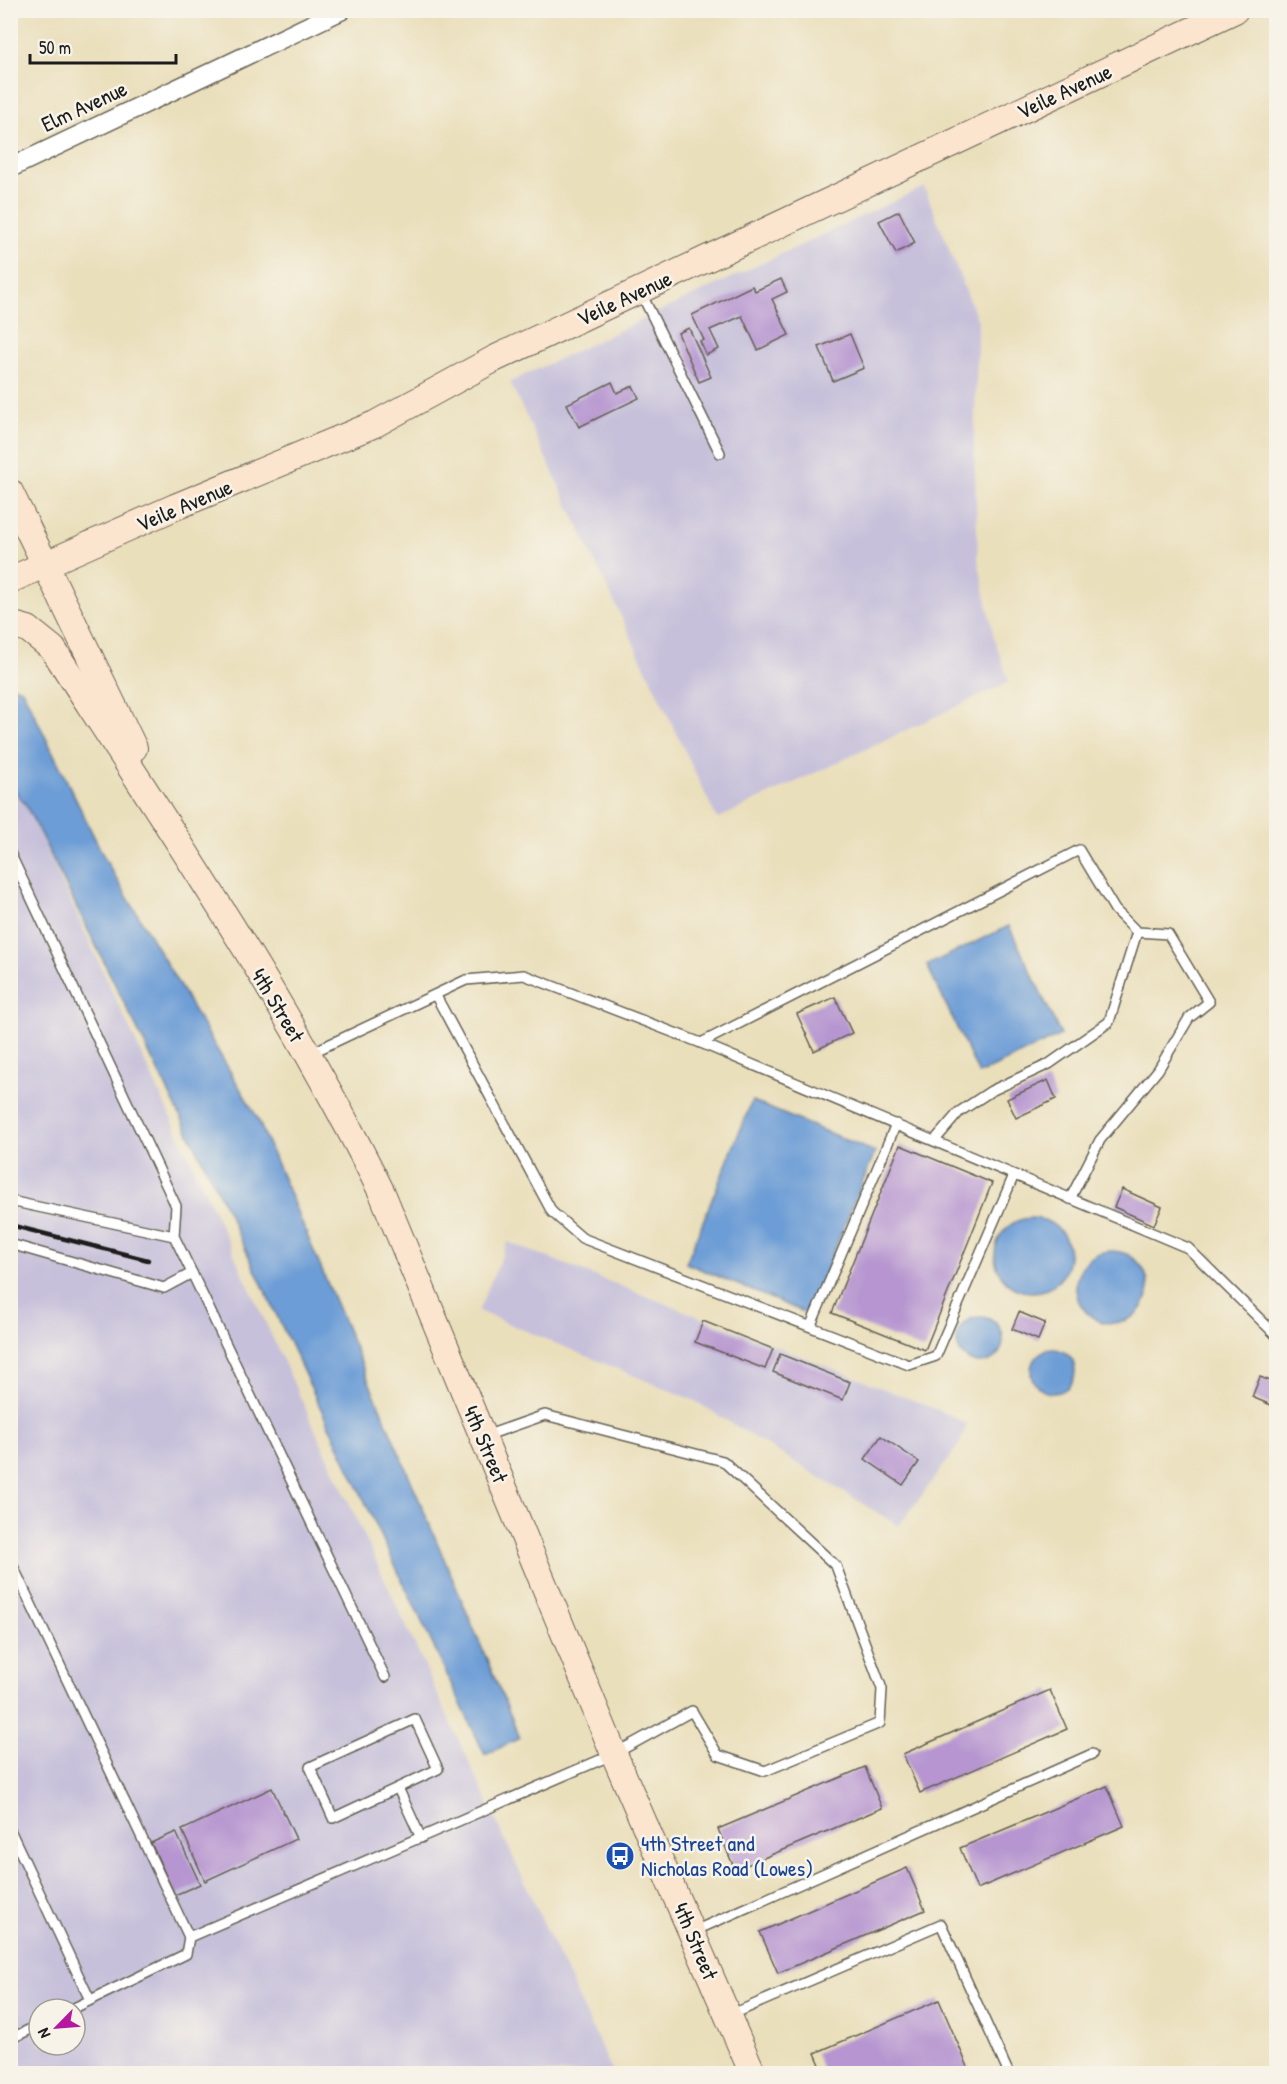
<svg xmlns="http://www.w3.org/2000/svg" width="1287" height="2084" font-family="'Patrick Hand',sans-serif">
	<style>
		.industrial { fill: #c6c0da; fill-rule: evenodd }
		.water { fill: #6d9dd6; stroke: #445c79; stroke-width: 1.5 }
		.building { fill: #b695d0 }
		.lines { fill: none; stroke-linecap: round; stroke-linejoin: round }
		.lane-casing { stroke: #646054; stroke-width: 12 }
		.street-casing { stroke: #646054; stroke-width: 21 }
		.secondary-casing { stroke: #646054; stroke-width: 28 }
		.lane { stroke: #fff; stroke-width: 9 }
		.street { stroke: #fff; stroke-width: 18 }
		.secondary { stroke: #fce5cf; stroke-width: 26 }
		.rail { stroke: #1c1c1c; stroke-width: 4.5 }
		.labels { text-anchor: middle; stroke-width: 5; stroke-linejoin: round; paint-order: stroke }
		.street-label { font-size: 22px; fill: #1c1c1c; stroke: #f7f3e8 }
		.transit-label { font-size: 22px; fill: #164399; stroke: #f7f3e8; text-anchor: start }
	</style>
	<rect width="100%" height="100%" fill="#f7f3e8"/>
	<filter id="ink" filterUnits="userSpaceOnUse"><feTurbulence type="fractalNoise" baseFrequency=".0167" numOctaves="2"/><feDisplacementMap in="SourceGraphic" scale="12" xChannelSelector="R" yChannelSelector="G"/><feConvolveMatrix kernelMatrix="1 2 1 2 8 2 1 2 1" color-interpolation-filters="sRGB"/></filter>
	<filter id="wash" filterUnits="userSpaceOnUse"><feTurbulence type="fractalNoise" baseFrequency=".008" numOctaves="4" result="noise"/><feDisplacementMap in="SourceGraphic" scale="24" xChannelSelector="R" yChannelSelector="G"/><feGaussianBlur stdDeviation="1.35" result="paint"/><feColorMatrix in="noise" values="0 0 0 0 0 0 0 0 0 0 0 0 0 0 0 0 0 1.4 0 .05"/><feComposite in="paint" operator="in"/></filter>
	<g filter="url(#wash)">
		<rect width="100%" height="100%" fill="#eadfbb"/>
		<g class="industrial">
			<path d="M924 187 978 321 974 444 978 559 994 638 1009 682 717 819 510 382Z"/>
			<path d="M10 786 26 805 613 2073H11ZM39 2009H75V2045H39Z"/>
			<path d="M508 1242 938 1410 967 1424 959 1445 899 1526 695 1401 478 1311Z"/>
		</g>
		<g class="water">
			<path d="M10 685 22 689 106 861 257 1117 520 1738 485 1755 224 1204 26 805 11 786Z"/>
			<path d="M1009 926 1061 1035 979 1074 927 965Z"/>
			<path d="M752 1101 875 1152 808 1314 686 1263Z"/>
			<circle cx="1032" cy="1255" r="37"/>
			<circle cx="1112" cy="1287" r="36"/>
			<circle cx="980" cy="1340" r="23"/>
			<circle cx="1053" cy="1371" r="22"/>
		</g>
		<g id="blocks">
			<g class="building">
				<path d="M899 211 915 243 896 253 879 221Z"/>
				<path d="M781 279 787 292 772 299 789 335 758 350 742 316 710 330 719 349 706 355 700 341 704 340 692 315 752 286 755 291Z"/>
				<path d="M689 328 711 377 699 382 678 333Z"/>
				<path d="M850 334 864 368 833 381 819 347Z"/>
				<path d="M612 382 617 393 633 386 639 398 579 427 567 404Z"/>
				<path d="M835 997 852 1033 814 1051 797 1014Z"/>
				<path d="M1048 1080 1056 1099 1016 1118 1007 1099Z"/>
				<path d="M900 1145 992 1183 925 1350 832 1313Z"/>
				<path d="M1122 1189 1162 1207 1154 1225 1114 1207Z"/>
				<path d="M1019 1312 1045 1323 1038 1340 1012 1329Z"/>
				<path d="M703 1321 773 1349 765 1369 695 1342Z"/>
				<path d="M780 1354 850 1382 843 1400 773 1372Z"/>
				<path d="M1260 1377 1276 1383V1407L1252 1397Z"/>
				<path d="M881 1436 919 1462 903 1485 865 1459Z"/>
				<path d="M1050 1690 1067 1729 920 1793 903 1754Z"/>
				<path d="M865 1767 882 1808 735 1870 718 1829Z"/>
				<path d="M1107 1786 1124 1826 977 1889 960 1848Z"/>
				<path d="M272 1788 296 1839 205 1881 182 1830Z"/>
				<path d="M176 1832 200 1884 175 1895 151 1843Z"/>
				<path d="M907 1868 925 1910 778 1973 760 1932Z"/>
				<path d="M939 2000 971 2074H824L815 2053Z"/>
			</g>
		</g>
	</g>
	<g filter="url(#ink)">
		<use href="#blocks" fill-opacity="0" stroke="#646054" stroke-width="1.5"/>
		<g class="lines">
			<g class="lane-casing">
				<g id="lane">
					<path d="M640 291 720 453"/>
					<path d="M10 853 176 1206 174 1236"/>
					<path d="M436 996 552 1212 582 1238 909 1365 936 1356 1014 1175"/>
					<path d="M701 1043 1079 850 1115 910 1137 932"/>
					<path d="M309 1054 466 980 524 975 701 1043 1188 1248 1276 1335"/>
					<path d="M935 1140 959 1112 991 1091 1049 1064 1109 1022 1137 932 1168 934 1209 1002 1189 1018 1158 1070 1100 1140 1070 1199"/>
					<path d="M10 1201 174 1236 192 1273 164 1288 10 1244"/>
					<path d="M192 1273 385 1677"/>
					<path d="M811 1325 896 1124"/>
					<path d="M10 1560 189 1937 186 1954 72 2009"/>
					<path d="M415 1719 438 1769 333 1818 310 1767Z"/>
					<path d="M398 1788 421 1838"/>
					<path d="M10 1830 90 2000"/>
					<path d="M692 1932 1092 1754"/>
					<path d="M189 1937 614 1754 692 1711 718 1755 765 1771 880 1723 882 1689 836 1566 723 1461 545 1415 485 1436"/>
					<path d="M728 2016 941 1924 1009 2074"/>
					<path d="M10 2039 39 2025"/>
				</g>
			</g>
			<g class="street-casing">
				<path id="street" d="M10 168 342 10"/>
			</g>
			<g class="secondary-casing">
				<g id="secondary">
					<path d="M10 492 134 748"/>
					<path d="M10 580 175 507 375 424 494 359 1235 10"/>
					<path d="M10 624 28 629 53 649C169 827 288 1003 382 1193L614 1754 753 2074"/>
				</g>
			</g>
			<use href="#lane" class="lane"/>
			<use href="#street" class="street"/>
			<use href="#secondary" class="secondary"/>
			<path class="rail" d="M10 1225 148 1260"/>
		</g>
	</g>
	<defs>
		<g id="bus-disc" transform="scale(1.5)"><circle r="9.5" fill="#1a4fb4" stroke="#f7f3e8"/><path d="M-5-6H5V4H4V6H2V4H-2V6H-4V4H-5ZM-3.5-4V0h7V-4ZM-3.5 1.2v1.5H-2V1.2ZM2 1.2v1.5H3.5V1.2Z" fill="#fff"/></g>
	</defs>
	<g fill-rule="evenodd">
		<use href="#bus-disc" x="620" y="1856"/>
	</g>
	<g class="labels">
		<g class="street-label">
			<text transform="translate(1064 91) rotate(-25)" y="8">Veile Avenue</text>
			<text transform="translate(84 106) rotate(-25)" y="8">Elm Avenue</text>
			<text transform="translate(624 298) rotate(-25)" y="8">Veile Avenue</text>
			<text transform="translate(184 505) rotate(-23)" y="8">Veile Avenue</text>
			<text transform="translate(278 1005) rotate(59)" y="8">4th Street</text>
			<text transform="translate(486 1444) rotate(67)" y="8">4th Street</text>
			<text transform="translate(696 1941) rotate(67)" y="8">4th Street</text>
		</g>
		<g class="transit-label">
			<text x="641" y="1851">4th Street and<tspan x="641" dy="25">Nicholas Road (Lowes)</tspan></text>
		</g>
	</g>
	<rect width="1287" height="2084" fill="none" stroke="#f7f3e8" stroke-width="36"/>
	<g transform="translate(57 2027) rotate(245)"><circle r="28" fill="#f7f3e8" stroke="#9f9d96" stroke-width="1.5"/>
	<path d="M0-4.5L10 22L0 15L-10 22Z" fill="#b5179e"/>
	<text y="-9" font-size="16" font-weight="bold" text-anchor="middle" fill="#1c1c1c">N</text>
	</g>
	<path d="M30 54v9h146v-9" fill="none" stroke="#1c1c1c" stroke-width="3"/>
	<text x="39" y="54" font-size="18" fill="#1c1c1c" stroke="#f7f3e8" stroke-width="4.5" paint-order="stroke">50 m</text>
</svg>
